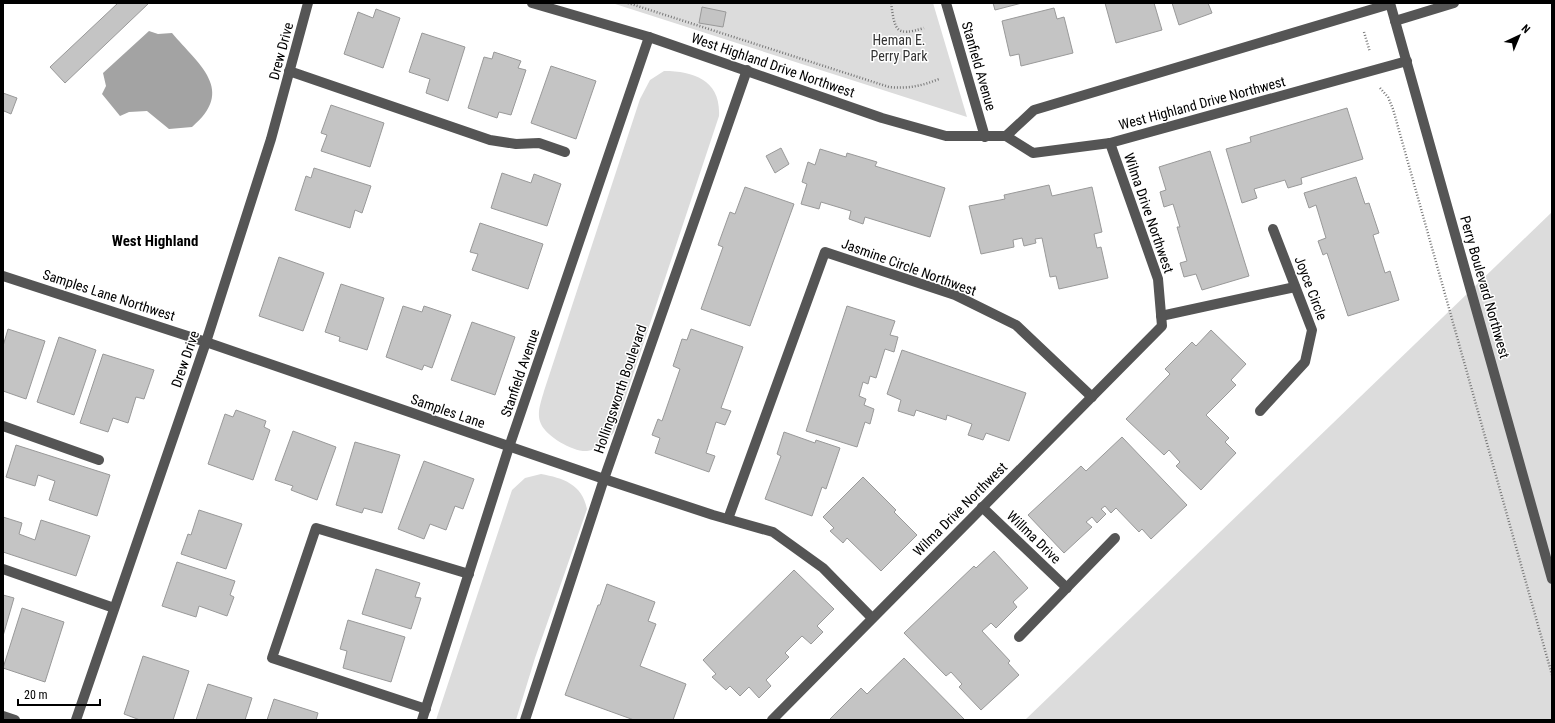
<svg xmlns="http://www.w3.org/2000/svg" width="1555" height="723" font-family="'Roboto Condensed',sans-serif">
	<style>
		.green { fill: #dcdcdc }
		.water { fill: #a3a3a3 }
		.building { fill: #c4c4c4; stroke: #999 }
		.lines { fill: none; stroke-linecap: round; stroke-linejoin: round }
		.path { stroke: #777; stroke-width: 2.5; stroke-dasharray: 1 2; stroke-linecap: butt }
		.minor { stroke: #555; stroke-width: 10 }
		.labels { text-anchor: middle; stroke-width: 3; stroke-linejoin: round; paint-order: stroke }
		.park-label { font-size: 14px; fill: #333; stroke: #fff }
		.street-label { font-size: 14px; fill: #000; stroke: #fff }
		.neighbourhood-label { font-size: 15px; font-weight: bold; fill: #000; stroke: #fff }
	</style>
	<rect width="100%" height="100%" fill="#fff"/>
	<g class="green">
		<path d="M612 3H933L967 117Z"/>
		<path d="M664 71C695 71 721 81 719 116L614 432C608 440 598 450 587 451 573 452 547 437 541 424 536 414 541 402 544 391L640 99 650 80Z"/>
		<path d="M1552 212V720H1025Z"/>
		<path d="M541 474C563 478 582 484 587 509L535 658 516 720H436L512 490 525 478Z"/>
	</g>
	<path class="water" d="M149 31 158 34 172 33C199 65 236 90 192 127L169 129 147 111 129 112 120 116 102 94 106 86 103 73Z"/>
	<g class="building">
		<path d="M118 3H149L65 83 50 67Z"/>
		<path d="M993 3H1022L995 10Z"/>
		<path d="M1105 3H1154L1162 30 1116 43Z"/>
		<path d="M1172 3H1208L1212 13 1179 25Z"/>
		<path d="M702 7 726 12 723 27 699 23Z"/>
		<path d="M1054 8 1057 19 1064 17 1073 53 1021 66 1019 54 1010 56 1002 21Z"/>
		<path d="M376 9 400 18 383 68 344 54 358 12 373 18Z"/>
		<path d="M422 33 465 47 448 101 426 93 430 79 409 72Z"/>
		<path d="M494 52 521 61 518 68 526 70 511 115 499 112 497 118 468 108 484 57 492 59Z"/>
		<path d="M551 66 596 81 576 139 531 123Z"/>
		<path d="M3 93 17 98 11 114 4 111 3 113Z"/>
		<path d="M331 105 384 123 370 167 321 151 327 135 321 133Z"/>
		<path d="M1347 108 1363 159 1301 178 1302 184 1288 188 1285 180 1254 189 1257 198 1242 203 1226 149 1251 142 1250 137Z"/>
		<path d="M781 148 789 164 775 173 766 156Z"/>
		<path d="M820 149 846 157 847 153 877 162 875 166 945 188 930 237 865 217 863 224 849 219 851 211 821 202 819 209 801 204 807 184 802 182 808 162 815 165Z"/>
		<path d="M1210 151 1249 276 1202 290 1196 274 1184 277 1180 263 1187 261 1177 227H1180L1173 204 1164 207 1160 192 1166 190 1159 167Z"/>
		<path d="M314 168 371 186 362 213 355 210 350 228 295 210 306 176 311 178Z"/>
		<path d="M502 173 531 183 534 174 561 184 547 226 491 208Z"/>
		<path d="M1356 177 1365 204 1369 203 1379 233 1373 235 1385 273 1390 271 1399 300 1348 316 1327 253 1323 255 1318 241 1326 238 1316 205 1309 208 1304 193Z"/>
		<path d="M1049 185 1052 196 1092 187 1102 232 1094 234 1097 248 1101 247 1108 278 1059 289 1056 276 1050 277 1042 238 1035 239 1036 243 1024 246 1022 238 1013 240 1014 247 981 254 969 206 1005 199 1004 195Z"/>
		<path d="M745 187 794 204 750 326 701 309 723 247 718 245 730 212 735 214Z"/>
		<path d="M480 223 543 244 528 289 472 270 478 254 470 252Z"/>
		<path d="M279 257 324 273 303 331 259 316Z"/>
		<path d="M341 284 384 298 367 350 339 341 340 337 325 332Z"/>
		<path d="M403 306 422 312 424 306 451 315 432 368 424 365 422 370 386 357Z"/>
		<path d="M847 306 895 321 890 335 898 337 894 352 885 349 876 378 870 376 868 384 863 382 859 396 866 399 864 405 874 409 870 424 865 422 857 447 806 431Z"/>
		<path d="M472 322 515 337 495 395 451 380Z"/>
		<path d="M8 329 45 341 26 399 3 391V346Z"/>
		<path d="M691 329 743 347 721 408 731 411 725 425 716 422 706 453 715 456 709 472 655 453 660 438 652 435 658 419 662 421 680 369 673 366 682 339 687 340Z"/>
		<path d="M1211 330 1246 364 1231 380 1236 385 1206 415 1229 438 1225 442 1236 453 1201 490 1176 466 1180 462 1169 450 1164 455 1126 419 1170 374 1165 369 1192 342 1196 346Z"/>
		<path d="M59 337 96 350 74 415 37 402Z"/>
		<path d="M902 350 1026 393 1009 441 986 433 983 440 968 435 972 424 947 415 946 420 916 410 914 416 898 411 901 400 887 394Z"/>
		<path d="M103 354 154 370 144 399 136 397 128 423 113 418 108 432 80 423Z"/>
		<path d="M236 410 266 421 264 427 270 430 253 480 208 464 225 414 233 417Z"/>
		<path d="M293 431 336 447 317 500 291 490 293 486 275 480Z"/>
		<path d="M784 432 815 443 816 440 840 448 826 489 822 487 812 516 765 499 781 456 777 454Z"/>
		<path d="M1122 437 1187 505 1151 539 1142 529 1139 532 1116 508 1111 513 1105 506 1101 509 1106 514 1097 523 1092 517 1086 522 1092 527 1064 553 1028 515 1081 466 1086 471Z"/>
		<path d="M355 442 400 455 382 513 364 508 362 513 336 505Z"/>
		<path d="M16 445 110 475 97 516 49 500 55 481 38 475 35 486 6 477Z"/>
		<path d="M424 461 474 479 463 509 455 506 446 530 430 524 424 539 398 529Z"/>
		<path d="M863 477 896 510 894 512 917 535 881 571 847 538 843 543 830 531 834 528 823 517Z"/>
		<path d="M199 510 242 524 226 569 181 554 188 534 191 535Z"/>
		<path d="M3 517 22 523 19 534 35 540 41 520 90 536 76 576 3 552Z"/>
		<path d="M994 551 1028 588 1013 602 1017 607 996 628 991 623 982 631 1010 661 1008 663 1019 675 981 710 959 687 962 684 951 672 946 676 904 633 974 566 976 568Z"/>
		<path d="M177 562 235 581 230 595 234 597 227 616 199 606 196 617 162 606Z"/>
		<path d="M376 569 420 583 415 597 421 598 411 629 362 614Z"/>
		<path d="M794 570 834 609 817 626 823 632 811 644 802 636 785 653 789 657 766 680 771 686 759 698 749 687 740 696 730 686 726 690 712 677 716 674 703 660Z"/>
		<path d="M607 584 655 602 648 621 656 624 640 666 686 684 673 720H634L565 695 598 605H600Z"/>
		<path d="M3 595 14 598 3 636Z"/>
		<path d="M22 608 64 622 45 682 3 668Z"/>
		<path d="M348 620 405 637 391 682 343 668 347 651 340 649Z"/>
		<path d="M143 656 189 671 173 720H140L124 714Z"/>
		<path d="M904 658 965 720H829L861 688 867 694Z"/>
		<path d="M208 684 252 698 245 720H196Z"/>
		<path d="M274 699 318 713 316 720H267Z"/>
	</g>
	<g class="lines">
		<g class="path">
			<path d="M628 3 889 87C907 89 922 86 939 79"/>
			<path d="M891 3C895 30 895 37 924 28"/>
			<path d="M1364 32 1370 52"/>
			<path d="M1380 88 1388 97 1393 109 1552 675"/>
		</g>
		<g class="minor">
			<path d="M532 3 649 37 882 118 946 136H1006L1033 153 1110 143 1407 61"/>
			<path d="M946 3 985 137"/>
			<path d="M1390 3 1552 579"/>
			<path d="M1395 21 1454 3"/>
			<path d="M289 71 490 140 516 144 539 143 565 152"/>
			<path d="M1006 136 1034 110 1390 4"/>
			<path d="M3 276 206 342 604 479 713 515 773 532 823 568 872 618"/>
			<path d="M1161 316 1295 287"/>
			<path d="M1260 411 1305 362 1312 330 1273 229"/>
			<path d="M3 426 99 460"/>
			<path d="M982 507 1067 588"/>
			<path d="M728 519 825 252 955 295 1016 325 1092 397"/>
			<path d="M3 569 114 608"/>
			<path d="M1019 637 1115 538"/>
			<path d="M426 709 272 658 316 528 469 574"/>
			<path d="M3 716 15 720"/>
			<path d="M76 720 206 342 271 139 308 3"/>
			<path d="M422 720 509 447 649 37"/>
			<path d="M525 720 604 479 747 70"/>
			<path d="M772 720 1162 326 1158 279 1110 143"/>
		</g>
	</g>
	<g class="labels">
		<g class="park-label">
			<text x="899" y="45">Heman E.<tspan x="899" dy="16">Perry Park</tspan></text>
		</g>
		<g class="street-label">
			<text transform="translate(281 51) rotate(-75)" y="5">Drew Drive</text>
			<text transform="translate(773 65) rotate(19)" y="5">West Highland Drive Northwest</text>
			<text transform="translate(979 66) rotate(74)" y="5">Stanfield Avenue</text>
			<text transform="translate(1202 103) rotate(-15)" y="5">West Highland Drive Northwest</text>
			<text transform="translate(1149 213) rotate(71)" y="5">Wilma Drive Northwest</text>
			<text transform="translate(909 267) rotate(20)" y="5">Jasmine Circle Northwest</text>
			<text transform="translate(1485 287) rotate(74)" y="5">Perry Boulevard Northwest</text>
			<text transform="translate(1311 288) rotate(69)" y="5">Joyce Circle</text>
			<text transform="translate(109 295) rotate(18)" y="5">Samples Lane Northwest</text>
			<text transform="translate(185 359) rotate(-71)" y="5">Drew Drive</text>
			<text transform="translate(520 373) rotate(-71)" y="5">Stanfield Avenue</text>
			<text transform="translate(620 389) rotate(-71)" y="5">Hollingsworth Boulevard</text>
			<text transform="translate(448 411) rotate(19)" y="5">Samples Lane</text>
			<text transform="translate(960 509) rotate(-45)" y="5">Wilma Drive Northwest</text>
			<text transform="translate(1034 537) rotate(44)" y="5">Willma Drive</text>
		</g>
		<g class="neighbourhood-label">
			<text x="155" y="246">West Highland</text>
		</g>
	</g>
	<rect width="1555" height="723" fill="none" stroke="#000000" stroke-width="8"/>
	<g transform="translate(1519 36) rotate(44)" stroke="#ffffff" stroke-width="3" paint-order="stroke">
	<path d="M0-3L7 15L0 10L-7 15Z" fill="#000000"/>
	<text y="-6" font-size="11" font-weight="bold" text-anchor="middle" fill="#000000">N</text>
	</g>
	<path d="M18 699v6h82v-6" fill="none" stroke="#000000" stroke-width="2"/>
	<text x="24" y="699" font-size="12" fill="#000000" stroke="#ffffff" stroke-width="3" paint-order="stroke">20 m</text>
</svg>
